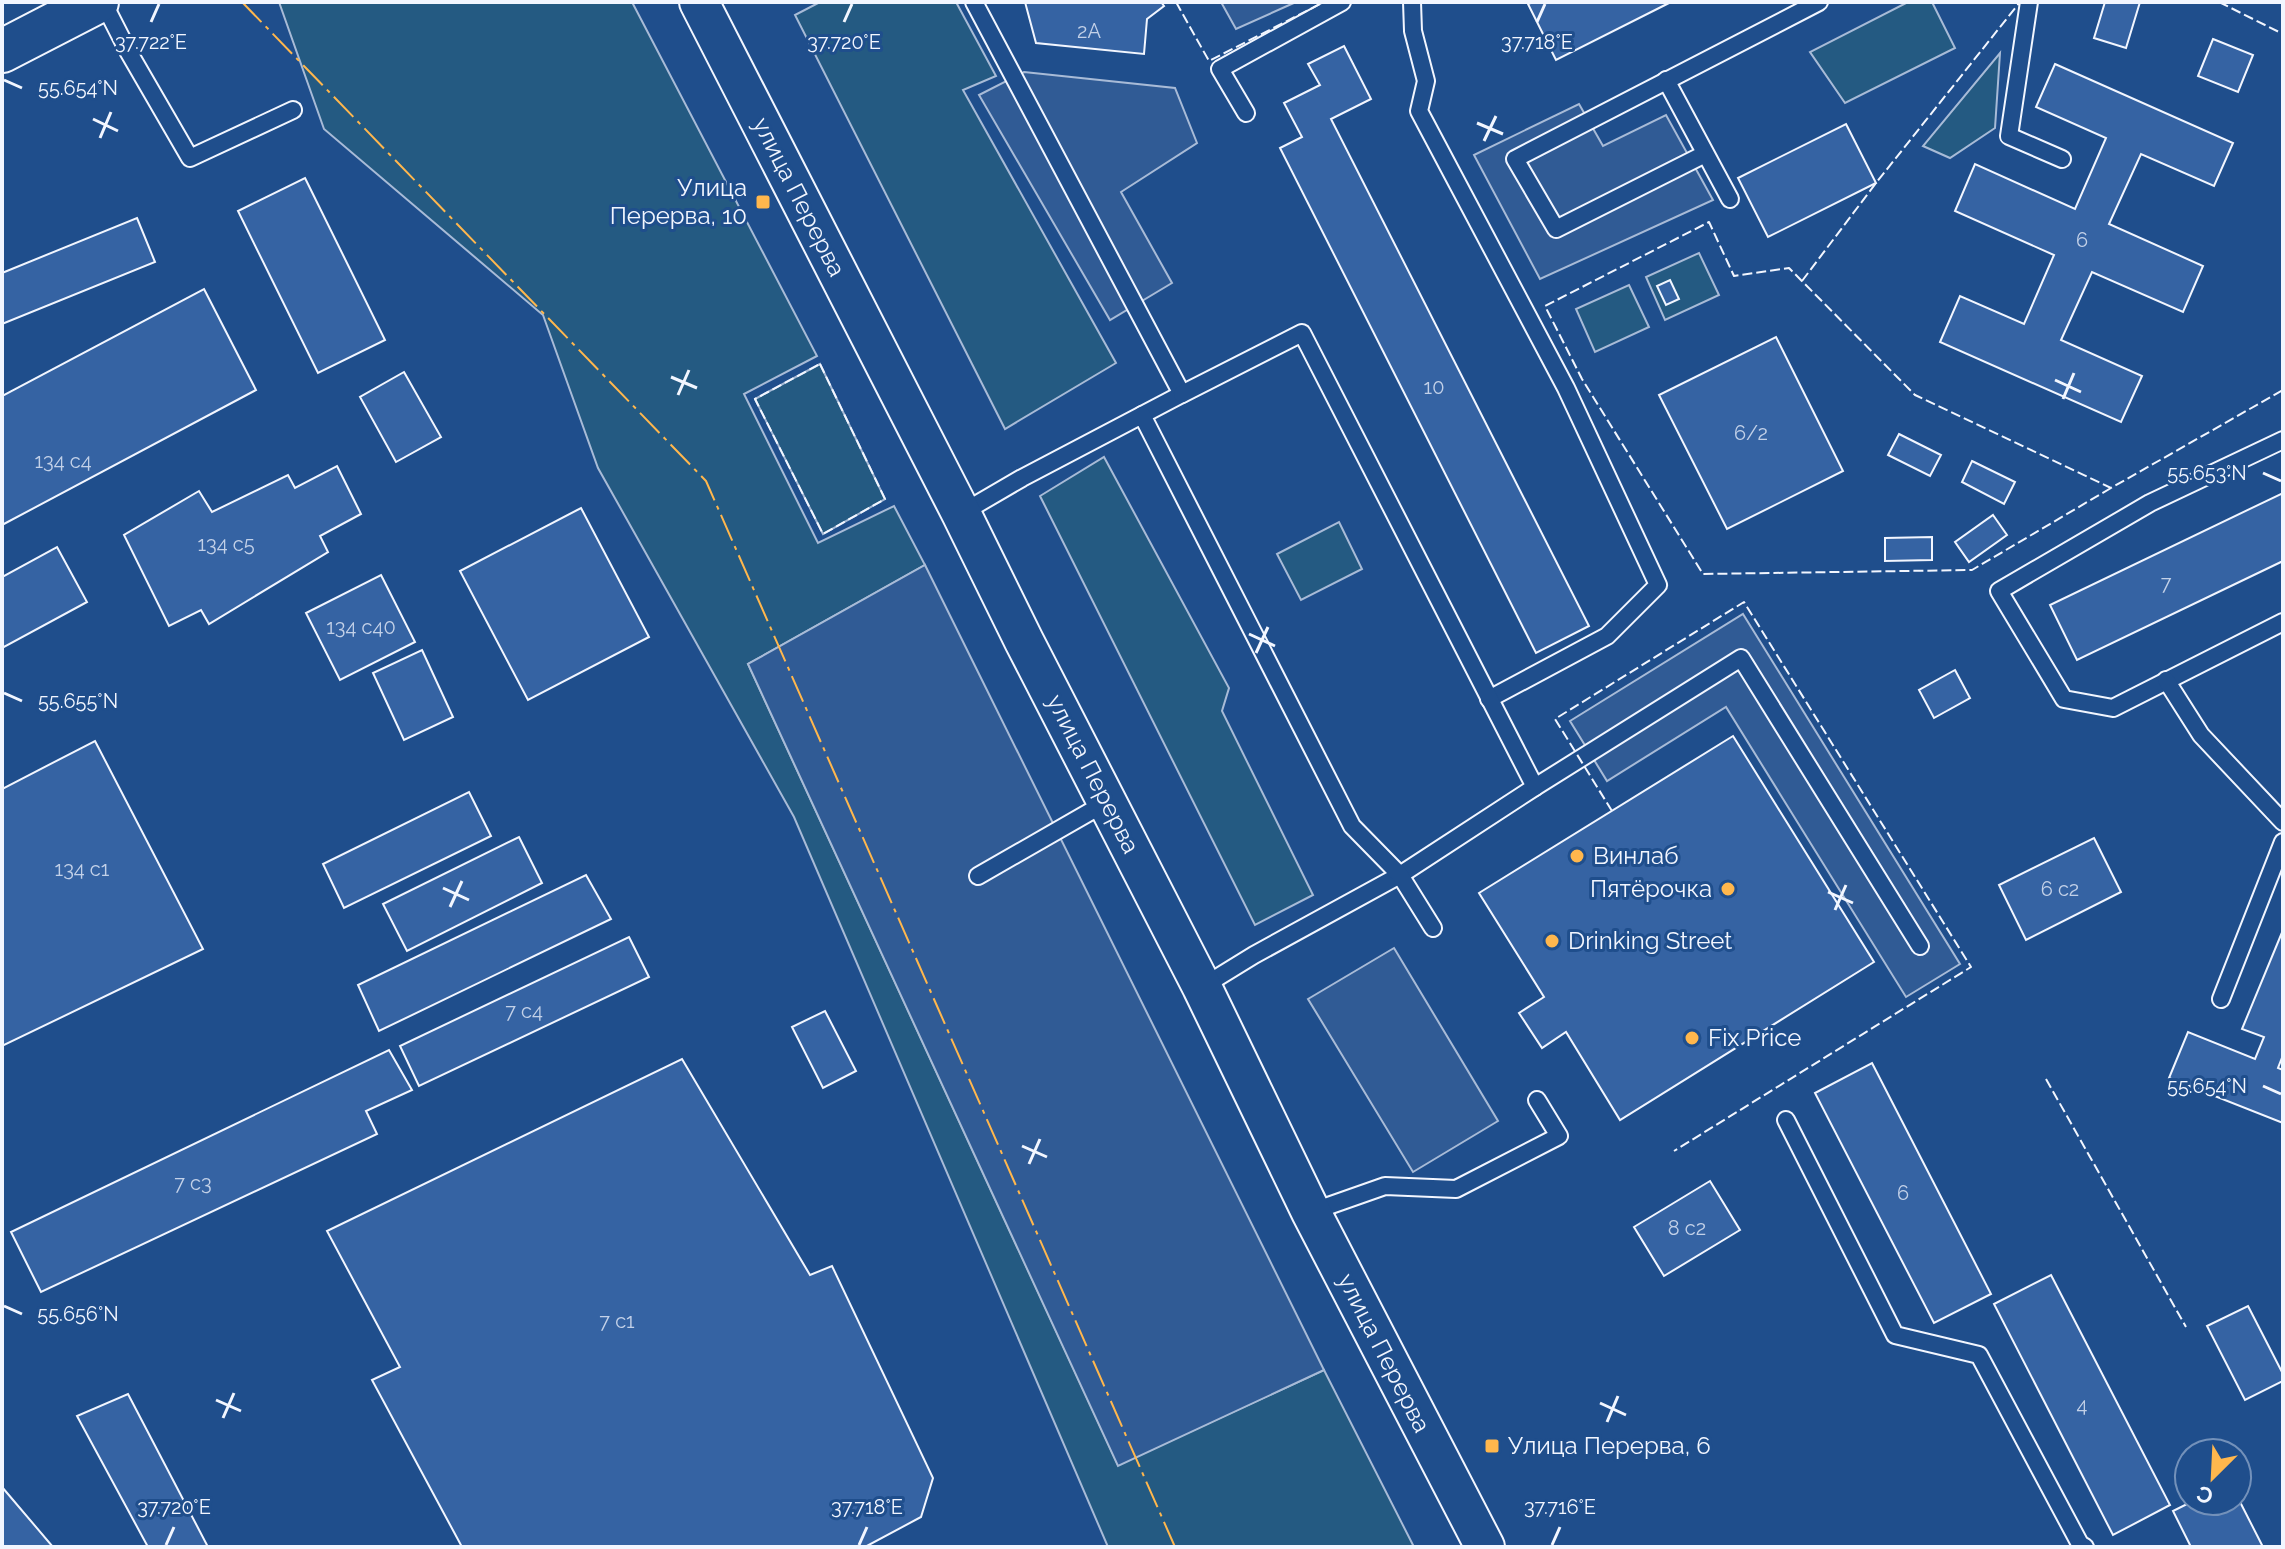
<svg xmlns="http://www.w3.org/2000/svg" width="2285" height="1549" font-family="Raleway,sans-serif">
	<style>
		.green { fill: #245a82; stroke: #a8bbd7; stroke-width: 2 }
		.parking { fill: #305b95; stroke: #a8bbd7; stroke-width: 2 }
		.building { fill: #3563a3; stroke: #f2f6ff; stroke-width: 2 }
		.lines { fill: none; stroke-linecap: round; stroke-linejoin: round }
		.service-casing { stroke: #f2f6ff; stroke-width: 20 }
		.tertiary-casing { stroke: #f2f6ff; stroke-width: 42 }
		.secondary-casing { stroke: #f2f6ff; stroke-width: 46 }
		.service { stroke: #1f4e8c; stroke-width: 16 }
		.tertiary { stroke: #1f4e8c; stroke-width: 38 }
		.secondary { stroke: #1f4e8c; stroke-width: 42 }
		.fence { stroke: #f2f6ff; stroke-width: 2; stroke-dasharray: 10 4; stroke-linecap: butt }
		.power { stroke: #ffb74d; stroke-width: 2; stroke-dasharray: 28 6 4 6; stroke-linecap: butt }
		.ticks { fill: none; stroke: #f2f6ff; stroke-width: 3 }
		.poi-dot { fill: #ffb74d; stroke: #1f4e8c; stroke-width: 3 }
		.labels { text-anchor: middle; stroke-width: 6; stroke-linejoin: round; paint-order: stroke }
		.number-label { font-size: 20px; fill: #c3d1e8 }
		.poi-label { font-size: 24px; fill: #f2f6ff; stroke: #1f4e8c; text-anchor: start }
		.street-label { font-size: 24px; fill: #f2f6ff; stroke: #1f4e8c }
		.ticks-label { font-size: 20px; text-anchor: middle; fill: #f2f6ff; stroke: #1f4e8c; stroke-width: 6; stroke-linejoin: round; paint-order: stroke }
	</style>
	<rect width="100%" height="100%" fill="#1f4e8c"/>
	<g class="green">
		<path d="M279 2H632L817 356 744 394 818 543 894 506 925 565 748 664 1118 1465 1324 1370 1414 1547H1108L794 817 598 468 543 315 324 129Z"/>
		<path d="M820 2H956L996 76 963 90 1116 363 1005 429 795 15Z"/>
		<path d="M1908 2H1932L1955 48 1845 103 1810 52Z"/>
		<path d="M2000 53 1995 128 1950 158 1923 146Z"/>
		<path d="M1699 253 1719 295 1665 320 1646 277Z"/>
		<path d="M1629 285 1649 327 1595 352 1576 309Z"/>
		<path d="M820 364 885 499 823 534 755 399Z"/>
		<path d="M1104 457 1229 688 1222 711 1313 895 1255 925 1040 496Z"/>
		<path d="M1339 522 1362 569 1301 600 1277 554Z"/>
	</g>
	<g class="parking">
		<path d="M1221 2H1296L1236 29Z"/>
		<path d="M1024 72 1175 88 1197 143 1121 192 1172 283 1110 320 979 95Z"/>
		<path d="M1579 104 1603 146 1666 115 1713 200 1540 279 1474 155Z"/>
		<path d="M925 565 1324 1370 1118 1466 748 664Z"/>
		<path d="M1743 614 1960 964 1906 997 1726 707 1607 781 1570 721Z"/>
		<path d="M1394 948 1498 1121 1413 1172 1308 999Z"/>
	</g>
	<g class="building">
		<path d="M1025 2H1161L1164 6 1147 19 1144 54 1036 43Z"/>
		<path d="M1533 2H1671L1556 60 1528 4Z"/>
		<path d="M2105 2H2140L2126 48 2094 38Z"/>
		<path d="M2213 39 2253 55 2238 92 2198 76Z"/>
		<path d="M1344 46 1371 99 1331 119 1589 626 1536 653 1280 148 1302 137 1284 103 1320 85 1308 64Z"/>
		<path d="M2055 64 2233 143 2214 186 2141 154 2109 224 2203 266 2183 312 2092 272 2061 340 2142 376 2121 422 1940 342 1960 296 2024 324 2054 255 1955 211 1975 164 2075 209 2106 138 2036 107Z"/>
		<path d="M1846 124 1876 183 1768 237 1738 178Z"/>
		<path d="M305 178 385 340 318 373 238 211Z"/>
		<path d="M137 218 155 262 2 324V273Z"/>
		<path d="M1670 280 1679 299 1666 305 1657 286Z"/>
		<path d="M204 289 256 390 2 525V396Z"/>
		<path d="M1776 337 1843 471 1727 529 1659 395Z"/>
		<path d="M404 372 441 437 396 462 360 397Z"/>
		<path d="M1899 434 1941 455 1930 476 1888 455Z"/>
		<path d="M1972 461 2015 482 2004 504 1962 482Z"/>
		<path d="M337 466 361 514 320 536 328 552 209 624 201 610 169 626 124 535 199 491 212 512 288 475 295 488Z"/>
		<path d="M2283 493V561L2077 660 2050 605Z"/>
		<path d="M581 508 649 637 528 700 460 571Z"/>
		<path d="M1993 515 2007 535 1969 562 1955 542Z"/>
		<path d="M1932 537V560L1885 561V538Z"/>
		<path d="M57 547 87 602 4 647 2 644V577Z"/>
		<path d="M381 575 415 642 340 680 306 613Z"/>
		<path d="M422 650 453 717 404 740 373 673Z"/>
		<path d="M1955 670 1970 698 1934 718 1919 690Z"/>
		<path d="M1733 736 1874 962 1620 1120 1566 1032 1542 1048 1519 1013 1544 997 1479 893Z"/>
		<path d="M95 741 203 949 2 1046V789Z"/>
		<path d="M469 792 491 836 344 908 323 864Z"/>
		<path d="M519 837 542 883 407 951 383 904Z"/>
		<path d="M2094 838 2121 892 2026 940 1999 885Z"/>
		<path d="M586 875 611 919 379 1031 358 985Z"/>
		<path d="M2283 930V1055L2278 1068 2283 1070V1123L2169 1078 2188 1032 2255 1059 2264 1037 2242 1029Z"/>
		<path d="M629 937 649 977 419 1086 400 1046Z"/>
		<path d="M825 1011 856 1071 823 1088 792 1027Z"/>
		<path d="M389 1050 412 1090 366 1111 377 1134 41 1292 11 1232Z"/>
		<path d="M682 1059 810 1275 832 1266 933 1478 921 1517 865 1547H462L372 1380 400 1367 327 1231Z"/>
		<path d="M1872 1063 1991 1294 1934 1323 1815 1093Z"/>
		<path d="M1710 1181 1740 1230 1664 1276 1634 1227Z"/>
		<path d="M2051 1275 2170 1505 2113 1535 1994 1304Z"/>
		<path d="M2248 1306 2283 1374V1381L2245 1400 2207 1326Z"/>
		<path d="M128 1394 208 1547H148L77 1416Z"/>
		<path d="M2 1487 53 1547H2Z"/>
		<path d="M2237 1496 2263 1547H2191L2173 1511 2193 1501H2237Z"/>
	</g>
	<g class="lines">
		<g class="service-casing">
			<g id="service">
				<path d="M103 2 128 51 190 158 293 110"/>
				<path d="M974 2 1182 394 1142 415"/>
				<path d="M1412 2 1413 31 1426 81 1419 111 1566 388 1658 585 1607 636 1489 699"/>
				<path d="M2029 2 2009 136 2062 159"/>
				<path d="M1666 80 1730 199"/>
				<path d="M1246 113 1220 69 1342 2"/>
				<path d="M1705 154 1556 229 1515 159 1819 2"/>
				<path d="M1182 394 1302 333 1535 787 1400 875 1254 955 1202 987"/>
				<path d="M2283 440 2150 503 1999 591 2064 699 2113 708 2283 622"/>
				<path d="M962 513 1022 478 1142 415 1352 826 1400 875 1433 928"/>
				<path d="M2166 680 2201 735 2283 822"/>
				<path d="M1535 787 1741 658 1920 946"/>
				<path d="M978 876 1107 802"/>
				<path d="M2221 999 2283 842"/>
				<path d="M1786 1120 1895 1335 1979 1355 2080 1544 2085 1547"/>
				<path d="M1311 1212 1385 1186 1456 1189 1559 1136 1537 1100"/>
			</g>
		</g>
		<g class="tertiary-casing">
			<path id="tertiary" d="M699 2 961 513 1024 641 1202 987 1311 1212 1485 1547"/>
		</g>
		<g class="secondary-casing">
			<path id="secondary" d="M2 51 97 2"/>
		</g>
		<use href="#service" class="service"/>
		<use href="#tertiary" class="tertiary"/>
		<use href="#secondary" class="secondary"/>
		<g class="fence">
			<path d="M1176 2 1209 61 1324 2"/>
			<path d="M2219 2 2283 34"/>
			<path d="M1802 281 1876 183 2020 2"/>
			<path d="M820 364 885 499 823 534 755 399Z"/>
			<path d="M2111 488 1972 570 1703 574 1582 379 1545 306 1709 222 1734 276 1789 268 1915 395 2111 488 2283 390"/>
			<path d="M1612 811 1555 719 1744 602 1971 967 1674 1151"/>
			<path d="M2046 1079 2186 1327"/>
		</g>
		<path class="power" d="M242 2 706 481 1175 1547"/>
	</g>
	<path class="ticks" d="M151 22 159 4M844 22 852 4M1537 22 1545 4M4 80 22 88M93 119 118 131M1477 123 1503 134M100 138 111 112M1484 141 1496 116M671 377 697 388M2055 380 2081 392M678 395 689 370M2063 399 2074 373M2263 473 2281 481M1249 634 1275 646M1256 653 1268 627M4 693 22 701M443 888 469 900M1828 892 1853 903M450 907 462 881M1835 910 1846 885M2263 1086 2281 1094M1022 1146 1047 1157M1029 1164 1040 1139M4 1306 22 1314M216 1400 241 1411M1600 1403 1626 1415M223 1418 234 1393M1607 1422 1618 1396M166 1545 174 1527M859 1545 867 1527M1552 1545 1560 1527"/>
	<g class="poi-dot">
		<rect x="755" y="194" width="16" height="16" rx="4"/>
		<circle cx="1577" cy="856" r="8"/>
		<circle cx="1728" cy="889" r="8"/>
		<circle cx="1552" cy="941" r="8"/>
		<circle cx="1692" cy="1038" r="8"/>
		<rect x="1484" y="1438" width="16" height="16" rx="4"/>
	</g>
	<g class="labels">
		<g class="number-label">
			<text x="1089" y="38">2А</text>
			<text x="2082" y="247">6</text>
			<text x="1434" y="394">10</text>
			<text x="1751" y="440">6/2</text>
			<text x="63" y="468">134 с4</text>
			<text x="226" y="551">134 с5</text>
			<text x="2166" y="590">7</text>
			<text x="361" y="634">134 с40</text>
			<text x="82" y="876">134 с1</text>
			<text x="2060" y="896">6 с2</text>
			<text x="524" y="1018">7 с4</text>
			<text x="193" y="1190">7 с3</text>
			<text x="1903" y="1200">6</text>
			<text x="1687" y="1235">8 с2</text>
			<text x="617" y="1328">7 с1</text>
			<text x="2082" y="1412">4</text>
		</g>
		<g class="poi-label">
			<text x="747" y="196" text-anchor="end">Улица<tspan x="747" dy="28">Перерва, 10</tspan></text>
			<text x="1593" y="864">Винлаб</text>
			<text x="1712" y="897" text-anchor="end">Пятёрочка</text>
			<text x="1568" y="949">Drinking Street</text>
			<text x="1708" y="1046">Fix Price</text>
			<text x="1508" y="1454">Улица Перерва, 6</text>
		</g>
		<g class="street-label">
			<text transform="translate(799 197) rotate(63)" y="8">улица Перерва</text>
			<text transform="translate(1093 774) rotate(63)" y="8">улица Перерва</text>
			<text transform="translate(1384 1353) rotate(63)" y="8">улица Перерва</text>
		</g>
	</g>
	<g class="ticks-label">
		<text x="151" y="49">37.722°E</text>
		<text x="844" y="49">37.720°E</text>
		<text x="1537" y="49">37.718°E</text>
		<text x="78" y="95">55.654°N</text>
		<text x="2207" y="480">55.653°N</text>
		<text x="78" y="708">55.655°N</text>
		<text x="2207" y="1093">55.654°N</text>
		<text x="78" y="1321">55.656°N</text>
		<text x="174" y="1514">37.720°E</text>
		<text x="867" y="1514">37.718°E</text>
		<text x="1560" y="1514">37.716°E</text>
	</g>
	<rect width="2285" height="1549" fill="none" stroke="#f2f6ff" stroke-width="8"/>
	<g transform="translate(2213 1477) rotate(204)"><circle r="38" fill="#1f4e8c" stroke="#7391ba" stroke-width="2"/>
	<path d="M0-6L14 30L0 20L-14 30Z" fill="#ffb74d"/>
	<text y="-12" font-size="22" font-weight="bold" text-anchor="middle" fill="#f2f6ff">С</text>
	</g>
</svg>
